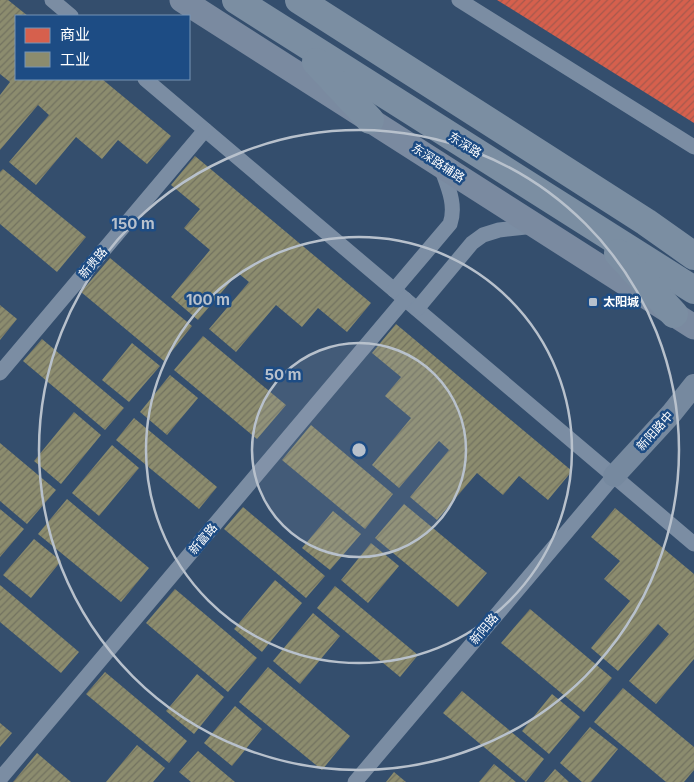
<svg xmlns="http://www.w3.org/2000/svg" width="694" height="782" font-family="Inter,'Noto Sans SC',sans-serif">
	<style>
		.shops { fill: url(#shops-hatch) }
		.industry { fill: url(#industry-hatch) }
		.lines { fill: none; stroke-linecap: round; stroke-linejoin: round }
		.street { stroke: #7b8da3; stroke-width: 15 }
		.secondary { stroke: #76899f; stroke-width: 22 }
		.primary { stroke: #7a8aa0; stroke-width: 25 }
		.highway { stroke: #7b8ea2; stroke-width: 28 }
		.ring { fill: none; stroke: #b8c1cc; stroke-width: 2.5 }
		.poi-dot { fill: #b8c1cc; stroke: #1d4c84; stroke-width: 2 }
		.labels { text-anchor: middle; stroke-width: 5; stroke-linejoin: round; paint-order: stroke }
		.street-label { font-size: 12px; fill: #fff; stroke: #1d4c84 }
		.poi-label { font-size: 12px; font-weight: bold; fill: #fff; stroke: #1d4c84; text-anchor: start }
		.centre { fill: #b8c1cc; stroke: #1d4c84; stroke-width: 2.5 }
		.ring-label { font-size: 15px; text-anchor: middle; font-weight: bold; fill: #b8c1cc; stroke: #1d4c84; stroke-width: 5; stroke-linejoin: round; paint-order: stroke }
	</style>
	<defs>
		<pattern id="shops-hatch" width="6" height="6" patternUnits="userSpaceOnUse" patternTransform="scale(1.25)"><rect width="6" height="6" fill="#d6604d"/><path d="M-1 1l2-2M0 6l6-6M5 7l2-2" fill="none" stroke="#a6594d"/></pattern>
		<pattern id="industry-hatch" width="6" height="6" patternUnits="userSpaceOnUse" patternTransform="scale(1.25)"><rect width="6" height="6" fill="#8c8c6e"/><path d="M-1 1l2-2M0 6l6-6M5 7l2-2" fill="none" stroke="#727260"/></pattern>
	</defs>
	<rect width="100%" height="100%" fill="#344e6d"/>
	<path class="shops" d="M497 0H694V123Z"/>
	<g class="industry">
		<path d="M0 0H8L28 16H16V79H102L171 136 147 164 118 140 102 159 76 137 36 185 9 162 49 115 38 105 0 150V95L10 82 0 74Z"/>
		<path d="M195 156 371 303 347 332 318 308 302 327 276 305 236 352 209 329 249 282 238 273 198 320 171 297 210 250 184 228 200 209 171 185Z"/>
		<path d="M3 169 86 237 57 272 0 224V172Z"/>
		<path d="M110 258 192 326 164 361 81 292Z"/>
		<path d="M0 305 17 319 0 340Z"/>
		<path d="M396 324 572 471 548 500 519 476 503 495 477 473 437 520 410 497 449 450 439 441 399 488 372 465 411 418 385 396 401 377 372 353Z"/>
		<path d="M203 336 286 405 257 439 174 370Z"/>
		<path d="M42 339 124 408 105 430 23 361Z"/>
		<path d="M132 343 160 366 129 402 102 380Z"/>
		<path d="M170 375 198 398 167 435 140 412Z"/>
		<path d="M74 412 101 435 61 484 34 461Z"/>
		<path d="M134 418 217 487 199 509 116 440Z"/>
		<path d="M311 425 393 494 365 529 282 460Z"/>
		<path d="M0 443 56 490 27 524 0 501Z"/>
		<path d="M112 445 139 468 99 516 72 493Z"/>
		<path d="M67 499 149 568 121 602 38 534Z"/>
		<path d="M404 504 487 573 458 607 375 538Z"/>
		<path d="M243 507 325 576 306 598 224 529Z"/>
		<path d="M615 508 694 574V659L656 704 629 681 669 634 658 624 618 671 591 648 630 601 604 579 620 561 591 537Z"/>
		<path d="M0 509 24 529 0 557Z"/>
		<path d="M333 511 361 534 330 570 302 548Z"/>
		<path d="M34 539 61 561 31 598 3 575Z"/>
		<path d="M371 543 399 566 368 603 341 580Z"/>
		<path d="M275 580 302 603 262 652 234 629Z"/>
		<path d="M0 585 79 652 61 673 0 622Z"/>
		<path d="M335 586 418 655 400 677 317 608Z"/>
		<path d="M175 589 257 658 228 692 146 623Z"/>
		<path d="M530 609 612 678 584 712 501 643Z"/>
		<path d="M313 613 340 636 300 684 273 661Z"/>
		<path d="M268 667 350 736 322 770 239 702Z"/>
		<path d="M105 672 187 741 169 763 86 694Z"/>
		<path d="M197 674 224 697 194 734 166 711Z"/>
		<path d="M623 688 694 747V770L684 782H666L594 722Z"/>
		<path d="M462 691 544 759 526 782 443 713Z"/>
		<path d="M552 694 580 717 549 754 522 731Z"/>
		<path d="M235 706 262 729 232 766 204 743Z"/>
		<path d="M0 723 12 733 0 747Z"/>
		<path d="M590 727 618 749 591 782H582L560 763Z"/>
		<path d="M137 745 165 768 153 782H106Z"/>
		<path d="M198 751 235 782H191L179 772Z"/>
		<path d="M37 753 71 782H13Z"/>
		<path d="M494 764 516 782H479Z"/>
		<path d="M555 769 569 782H544Z"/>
		<path d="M394 772 406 782H386Z"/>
	</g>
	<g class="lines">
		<g class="street">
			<path d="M52 0 71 16"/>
			<path d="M459 0 694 147"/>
			<path d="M145 79 694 544"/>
			<path d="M394 290 450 224C457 204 447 185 440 165"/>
			<path d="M417 309 472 243 483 235 499 230 535 226"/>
			<path d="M0 373 205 130"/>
			<path d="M0 779 405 299"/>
			<path d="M355 782 614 476"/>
		</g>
		<path class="secondary" d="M614 476 671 414 694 385"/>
		<path class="primary" d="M182 0 694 327"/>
		<g class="highway">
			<path d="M236 0 694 290"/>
			<path d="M299 0 646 222 694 256"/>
			<path d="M316 62 370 120"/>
			<path d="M618 253 674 314"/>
		</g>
	</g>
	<circle cx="359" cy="450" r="107" fill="#b8c1cc" fill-opacity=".12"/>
	<g class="ring">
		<circle cx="359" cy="450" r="107"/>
		<circle cx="359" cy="450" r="213"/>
		<circle cx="359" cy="450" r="320"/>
	</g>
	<rect class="poi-dot" x="588" y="297" width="10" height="10" rx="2.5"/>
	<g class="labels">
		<g class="street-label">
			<text transform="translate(465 145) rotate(32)" y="4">东深路</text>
			<text transform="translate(438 163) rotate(33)" y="4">东深路辅路</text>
			<text transform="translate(93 263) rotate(-50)" y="4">新贵路</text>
			<text transform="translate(655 431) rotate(-48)" y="4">新阳路中</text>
			<text transform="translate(203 539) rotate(-50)" y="4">新富路</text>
			<text transform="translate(484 629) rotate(-50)" y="4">新阳路</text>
		</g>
		<g class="poi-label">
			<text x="603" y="306">太阳城</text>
		</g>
	</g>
	<circle cx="359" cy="450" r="8" class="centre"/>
	<g class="ring-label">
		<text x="133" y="229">150 m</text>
		<text x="208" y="305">100 m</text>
		<text x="283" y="380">50 m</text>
	</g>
	<rect x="15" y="15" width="175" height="65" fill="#1d4c84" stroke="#7794b5"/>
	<rect x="25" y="28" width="25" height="15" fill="#d6604d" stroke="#7794b5"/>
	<text x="60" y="40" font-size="15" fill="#ffffff">商业</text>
	<rect x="25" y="52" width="25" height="15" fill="#8c8c6e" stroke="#7794b5"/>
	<text x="60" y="65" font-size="15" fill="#ffffff">工业</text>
</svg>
